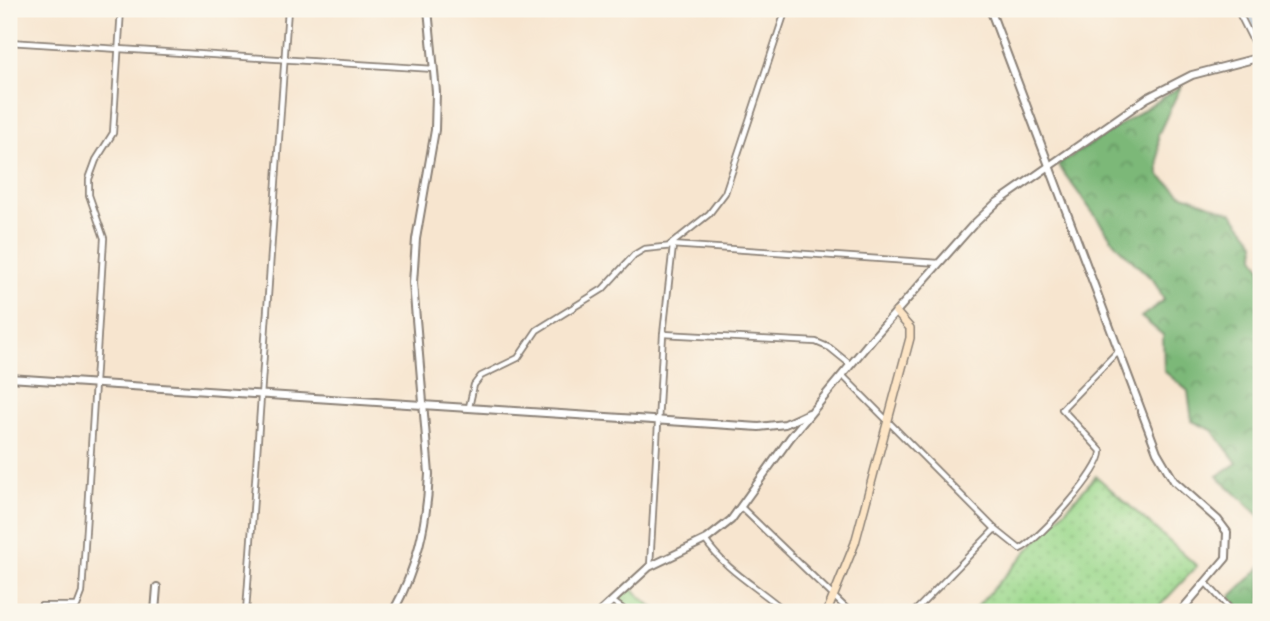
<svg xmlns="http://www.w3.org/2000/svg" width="1270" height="621" font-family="Caveat,sans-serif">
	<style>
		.grass { fill: url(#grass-dots); stroke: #5c7a54; stroke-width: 2 }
		.forest { fill: url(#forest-crowns); stroke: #4c6a4a; stroke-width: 2 }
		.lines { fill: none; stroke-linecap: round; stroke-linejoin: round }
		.stream { stroke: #6baddf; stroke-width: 2 }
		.minor-casing { stroke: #8a8076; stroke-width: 8 }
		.tertiary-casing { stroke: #8a8076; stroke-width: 10 }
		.secondary-casing { stroke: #8a8076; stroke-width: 10 }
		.minor { stroke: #fff; stroke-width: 4.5 }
		.tertiary { stroke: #fff; stroke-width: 6 }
		.secondary { stroke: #fde5c5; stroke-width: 7 }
	</style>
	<defs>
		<pattern id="grass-dots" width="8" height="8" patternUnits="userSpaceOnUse" patternTransform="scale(1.75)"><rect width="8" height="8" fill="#9bd88c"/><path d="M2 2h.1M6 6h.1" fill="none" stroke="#85b978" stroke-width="1.8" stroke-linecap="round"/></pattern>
		<pattern id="forest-crowns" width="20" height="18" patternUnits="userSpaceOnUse" patternTransform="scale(1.75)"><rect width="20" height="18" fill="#7cb878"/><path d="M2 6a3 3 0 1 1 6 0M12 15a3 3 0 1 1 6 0" fill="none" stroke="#659562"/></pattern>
	</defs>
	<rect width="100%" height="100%" fill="#fbf7ec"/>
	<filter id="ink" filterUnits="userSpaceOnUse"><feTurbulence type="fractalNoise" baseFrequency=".0143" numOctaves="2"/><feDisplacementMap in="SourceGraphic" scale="14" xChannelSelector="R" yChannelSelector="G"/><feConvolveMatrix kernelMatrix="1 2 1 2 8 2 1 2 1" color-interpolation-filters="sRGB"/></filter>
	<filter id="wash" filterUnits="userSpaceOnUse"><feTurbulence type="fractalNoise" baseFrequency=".00686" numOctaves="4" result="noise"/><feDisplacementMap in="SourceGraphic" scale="28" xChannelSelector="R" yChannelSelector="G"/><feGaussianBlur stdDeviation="1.57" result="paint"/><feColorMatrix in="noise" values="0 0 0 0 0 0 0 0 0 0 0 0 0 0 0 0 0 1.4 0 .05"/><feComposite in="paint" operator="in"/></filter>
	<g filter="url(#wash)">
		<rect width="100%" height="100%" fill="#f7e5cf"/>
		<g class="grass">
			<path d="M1096 476 1197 566 1154 612H972Z"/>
			<path d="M629 586 658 612H606Z"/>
		</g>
		<g class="forest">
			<path d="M1181 86 1158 135 1159 175 1181 194 1232 213 1255 242V258L1261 268V517L1217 476 1237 463 1212 430 1192 421 1188 391 1164 371 1163 335 1141 317 1164 300 1154 281 1118 247 1058 165Z"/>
			<path d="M1261 567V612H1243L1230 597Z"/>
		</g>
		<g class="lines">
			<path class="stream" d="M1247 9 1261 38"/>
		</g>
	</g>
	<g filter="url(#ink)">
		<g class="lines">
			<g class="minor-casing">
				<g id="minor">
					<path d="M1237 9 1261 57"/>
					<path d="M9 42 434 69"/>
					<path d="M670 245 709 214 725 193 786 9"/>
					<path d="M671 245 939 263"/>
					<path d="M663 334 816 342 830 348 851 365"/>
					<path d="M842 375 995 529 1020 549C1037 542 1103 469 1101 451L1062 409 1117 352"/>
					<path d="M469 407 474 385 481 376 518 358 537 330 603 289 634 255 644 249 673 246"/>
					<path d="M741 507 850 612"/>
					<path d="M705 540C727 572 758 587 786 612"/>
					<path d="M650 566 663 334 673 246"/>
					<path d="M1206 583 1233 612"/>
					<path d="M612 601 627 612"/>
					<path d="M36 612 41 606H77L82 593 104 238 89 195V179L96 160 113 133 121 9"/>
					<path d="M246 612 288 9"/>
					<path d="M914 612 995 529"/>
				</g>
			</g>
			<g class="tertiary-casing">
				<g id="tertiary">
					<path d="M990 9 1157 452 1174 481 1218 520 1227 532 1226 558 1180 612"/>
					<path d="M9 378 759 427 785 424 809 413"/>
					<path d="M155 612 157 587"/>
					<path d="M393 612C417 568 427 524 429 474L413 283 416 239 435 130 436 92 428 9"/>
					<path d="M600 612 649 567 707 539 731 520 790 438 872 339 972 226 995 204 1147 98 1192 75 1261 57"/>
				</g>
			</g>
			<g class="secondary-casing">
				<path id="secondary" d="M827 612 855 543 910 338V328L896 312"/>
			</g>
			<use href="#minor" class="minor"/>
			<use href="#tertiary" class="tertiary"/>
			<use href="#secondary" class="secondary"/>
		</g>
	</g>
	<rect width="1270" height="621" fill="none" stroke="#fbf7ec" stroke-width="35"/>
</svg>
